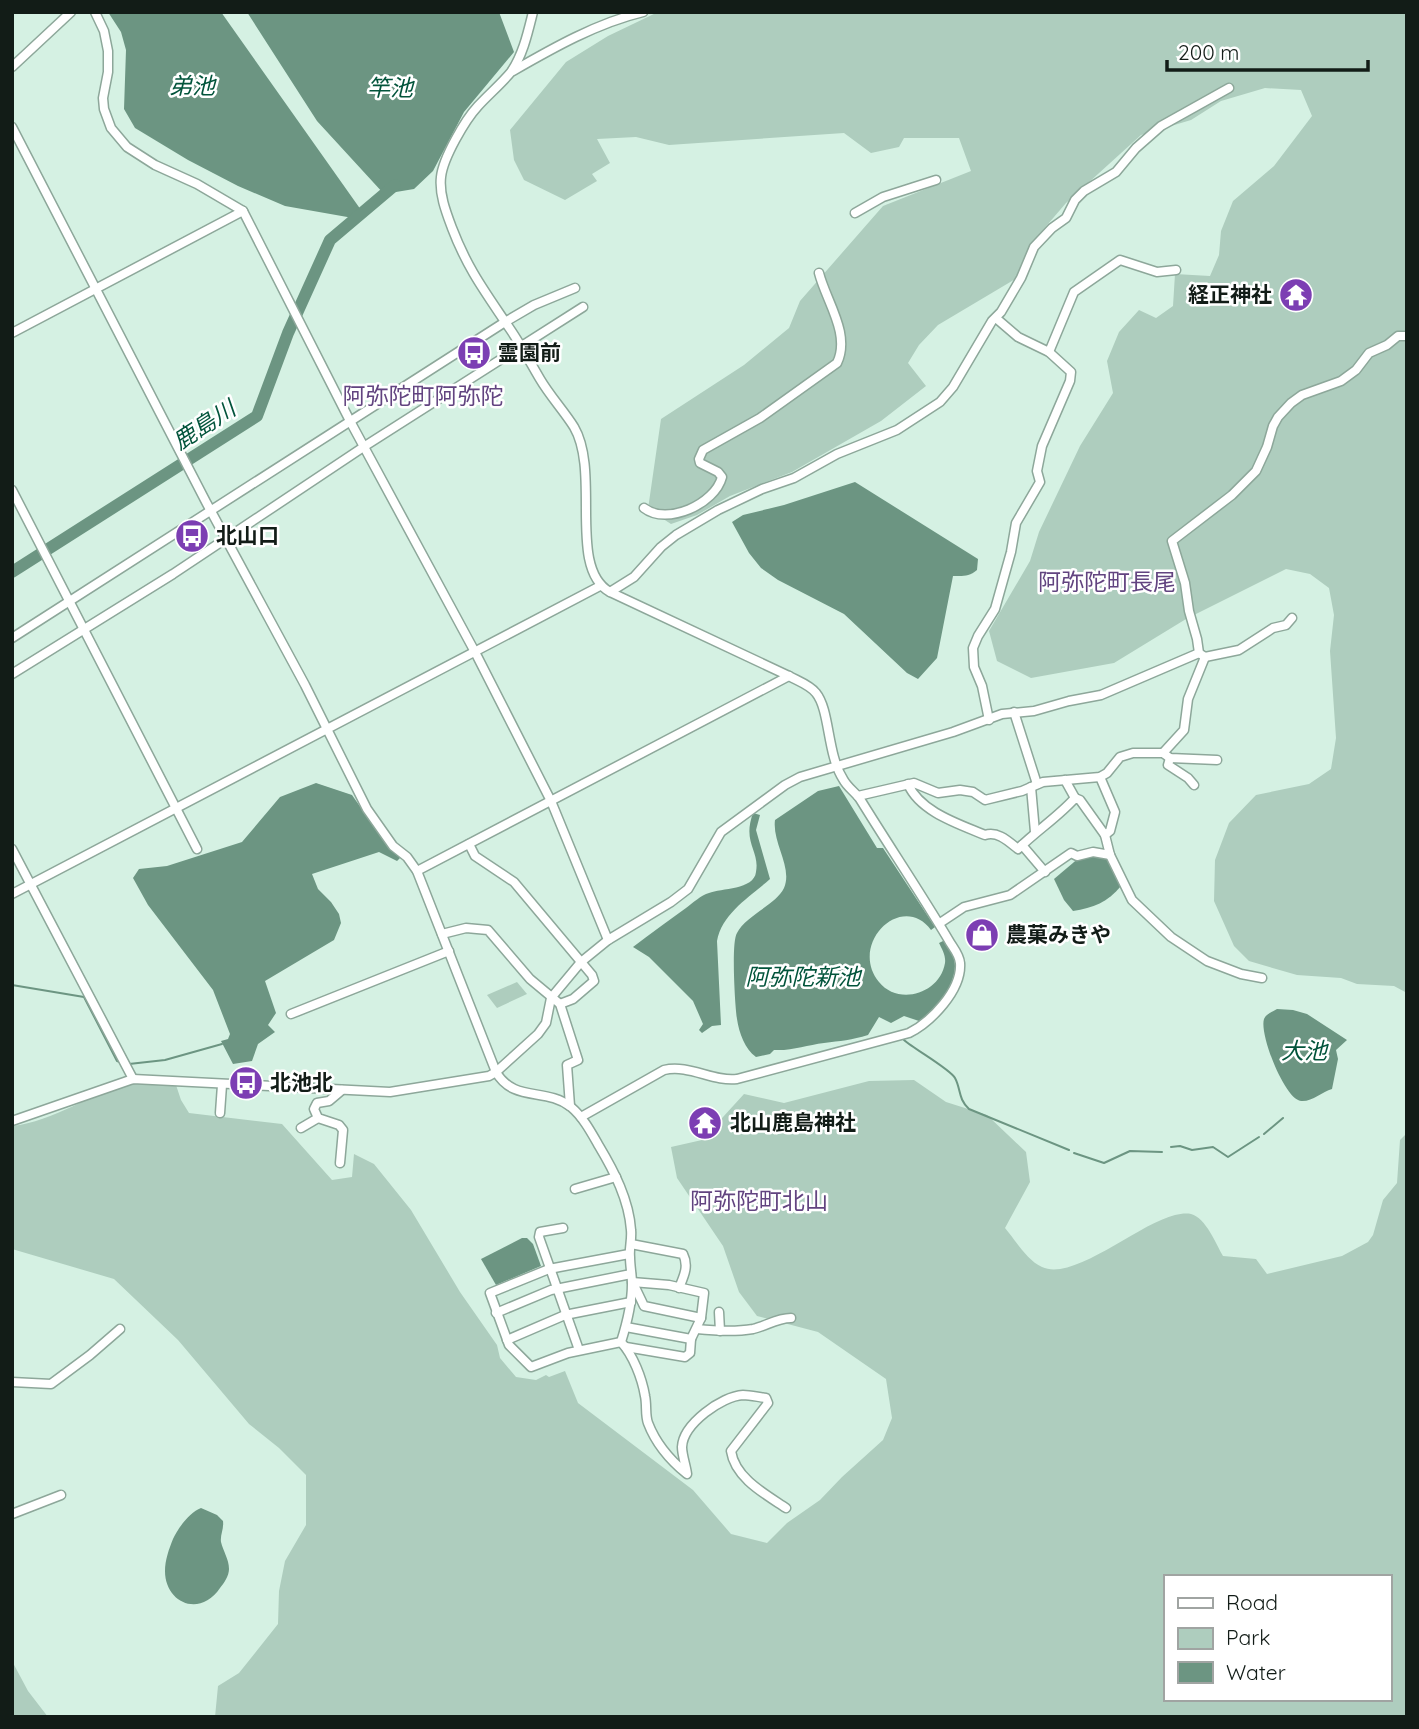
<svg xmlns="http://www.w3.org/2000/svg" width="1419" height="1729" font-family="Quicksand,'Noto Sans JP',sans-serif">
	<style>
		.green { fill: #aecdbe; fill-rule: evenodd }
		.water { fill: #6c9582 }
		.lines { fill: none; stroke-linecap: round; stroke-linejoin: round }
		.stream { stroke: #6c9582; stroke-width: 2 }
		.river { stroke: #6c9582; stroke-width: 12 }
		.minor-casing { stroke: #8da79a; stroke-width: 11 }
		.minor { stroke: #fff; stroke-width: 8 }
		.labels { text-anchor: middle; stroke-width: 5; stroke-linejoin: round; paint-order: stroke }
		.poi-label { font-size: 21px; font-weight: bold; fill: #121c17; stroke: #fff; text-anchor: start }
		.water-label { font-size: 23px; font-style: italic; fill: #02543b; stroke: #fff }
		.neighbourhood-label { font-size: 23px; fill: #624480; stroke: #fff }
	</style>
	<rect width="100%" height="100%" fill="#d5f1e3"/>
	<g class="green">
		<path d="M658 12H1407V993L1394 986 1357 984 1341 978 1297 975 1249 961 1234 946 1214 901 1215 860 1229 823 1256 795 1309 784 1331 769 1336 738 1330 651 1334 615 1329 588 1310 574 1286 569 1186 619 1114 663 1031 678 997 661 989 631 1030 561 1039 532 1080 446 1113 393 1107 361 1119 332 1139 310 1156 318 1173 306 1175 274 1210 276 1219 255 1221 231 1233 201 1274 166 1312 116 1301 90 1265 88 1221 101 1191 120 1141 135 1066 203 1036 238 1017 278 938 325 919 345 908 363 926 386 881 421 792 472 730 496 697 515 671 524 648 509 661 419 744 365 789 328 800 301 883 206 971 171 959 138H904L899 147 871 153 844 133 669 145 636 137 597 139 610 163 592 174 597 181 565 200 524 180 514 160 510 130 566 62 608 36Z"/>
		<path d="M517 982 527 994 497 1008 487 995Z"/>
		<path d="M914 1080 946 1102 987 1115 1026 1152 1030 1182 1005 1228C1016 1241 1027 1260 1042 1267 1073 1282 1138 1224 1175 1215 1180 1214 1186 1213 1191 1214 1206 1218 1216 1244 1223 1256L1256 1259 1267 1274 1342 1256 1368 1242 1373 1235 1383 1200 1397 1183 1400 1140 1407 1133V1717H215L218 1686 239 1673 278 1624 279 1591 285 1561 306 1525V1475L279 1448 249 1424 178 1340 114 1279 12 1249V1126C54 1122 91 1092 132 1083 146 1081 162 1084 176 1085L181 1100 189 1113 282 1124 332 1180 352 1177 354 1154 374 1164 411 1210 460 1292 497 1345 500 1358 516 1377 536 1380 546 1375 549 1377 565 1371 578 1403 693 1490 731 1534 767 1543 787 1523 820 1500 842 1477 883 1440 892 1418 886 1379 818 1332 757 1316 739 1292 723 1246 677 1178 671 1147 702 1140 744 1094 784 1103 869 1081ZM1165 1577H1389V1699H1165Z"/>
		<path d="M12 1661 28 1691 48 1717H12Z"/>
	</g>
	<g class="water">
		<path d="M108 12H221L361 210 353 218 285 206 238 186 188 160 135 128 124 109 126 50 121 32Z"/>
		<path d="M247 12H499L514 52 464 112 433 171 414 189 384 194 317 121Z"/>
		<path d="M855 482 978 559 977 570C969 577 963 576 953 576L937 658 918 679 907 673 844 614 778 580 761 568 749 553 732 522 743 515 784 505Z"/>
		<path d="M316 783 352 795 387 845 400 858 397 861 379 852 312 874 318 889 331 902 339 914 341 923 334 940 265 981 276 1013 268 1025 275 1032 258 1044 252 1061 233 1064 221 1041 228 1039 230 1034 213 990 148 905 133 878 139 869 167 866 242 842 280 797Z"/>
		<path d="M839 786 877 848H883L935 927 931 930C902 891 848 944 879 982 898 1006 940 994 945 963 946 956 942 949 939 943L945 940C949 948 955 957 955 966 955 986 935 1011 919 1021L904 1016 891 1023 879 1017 868 1035C852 1040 840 1041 824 1043 807 1045 792 1051 774 1050L770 1054 756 1057C745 1049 739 1033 737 1019 735 1006 731 942 737 933 746 915 776 905 784 888 793 867 772 843 775 820L818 791Z"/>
		<path d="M753 813 760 815 756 830 770 879C750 897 722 913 717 941L721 1025 712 1026 702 1033 699 1030 703 1024 693 1001 649 957 633 947C650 934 668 921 686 908 693 903 701 895 709 893 721 888 754 890 756 872 760 850 742 843 753 813Z"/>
		<path d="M1087 855 1106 856 1121 886C1108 902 1093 908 1073 911L1064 900 1054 879 1080 857Z"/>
		<path d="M1277 1009 1293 1010 1307 1014 1347 1040 1336 1050 1338 1059 1332 1089C1322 1092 1312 1102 1301 1101 1285 1100 1259 1034 1264 1019 1266 1014 1272 1012 1277 1009Z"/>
		<path d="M522 1238H527L533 1244 541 1266 496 1285 481 1259Z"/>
		<path d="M201 1508 217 1515 223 1521C224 1529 220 1535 221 1542 223 1551 229 1559 229 1569 229 1576 224 1583 220 1588 200 1618 165 1603 165 1571 165 1560 169 1549 173 1539 178 1528 190 1512 201 1508Z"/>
	</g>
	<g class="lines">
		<g class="stream">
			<path d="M12 985 84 997 117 1061 120 1062"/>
			<path d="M904 1040C914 1049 950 1069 955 1078 961 1089 958 1099 969 1109L1069 1150"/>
			<path d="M129 1064 165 1060 222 1044"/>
			<path d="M1264 1134 1283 1118"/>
			<path d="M1171 1147 1180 1146 1192 1150 1213 1147 1228 1157 1259 1137"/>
			<path d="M1074 1153 1104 1163 1130 1151 1162 1152"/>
		</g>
		<path class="river" d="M12 572 257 416 288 333 330 240 395 185"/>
		<g class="minor-casing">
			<g id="minor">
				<path d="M95 12 104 31 108 51V72L103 98 104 109 111 128 127 147 155 165 197 184 243 211 350 421 475 652 551 801 608 940"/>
				<path d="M533 12C528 32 523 55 511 72 501 84 488 95 478 106 465 120 443 158 441 177 439 194 446 212 452 228 468 270 486 293 510 329 521 345 530 362 540 379 550 396 564 411 574 427 601 473 567 568 610 592L789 676C798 681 810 685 816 693 830 710 827 754 843 779 847 787 855 792 860 799 889 846 920 892 948 939 952 947 959 953 960 963 962 990 931 1022 909 1033L737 1079C713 1082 689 1064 664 1070L581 1117"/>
				<path d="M12 67 71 12"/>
				<path d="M513 71C553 48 597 23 643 12"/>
				<path d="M12 127 206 502 305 685 367 809 393 846 407 857 417 871 496 1072C514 1103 546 1087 571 1107 583 1117 591 1132 599 1146 614 1171 629 1200 631 1230 632 1240 629 1248 630 1257 630 1266 632 1275 632 1284 632 1303 627 1323 621 1342 633 1355 642 1378 645 1396 647 1405 645 1415 648 1423 656 1444 671 1461 687 1474 686 1466 682 1455 682 1447 683 1424 722 1396 743 1395 750 1395 758 1397 766 1398L768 1403 731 1451C735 1478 765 1494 786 1508"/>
				<path d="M855 213 883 197 936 180"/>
				<path d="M12 333 243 211"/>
				<path d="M1049 352 1074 292 1120 260 1157 272 1176 270"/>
				<path d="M12 490 197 849"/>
				<path d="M644 508C667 526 715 504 722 477L718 472 700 463 699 459 703 450 760 418 837 363C851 334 826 301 819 273"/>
				<path d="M610 592 634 577 661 547 676 535 718 510 762 489 794 478 837 454 897 430 940 402 953 387 992 321 1001 312 1021 278 1034 247 1052 228 1066 218 1075 200 1084 191 1116 172 1136 148 1161 126 1229 88"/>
				<path d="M12 638 505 322 534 305 575 288"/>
				<path d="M1205 657 1239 650 1273 628 1286 625 1292 618"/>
				<path d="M12 674 173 574 365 446 583 307"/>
				<path d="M1014 712 1037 784"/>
				<path d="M989 720 982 686 974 667 973 648 978 636 995 609 1011 552 1016 523 1040 482 1037 471 1042 446 1070 381 1071 372 1049 352 1018 337 997 319"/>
				<path d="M1163 753 1184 730 1188 699 1205 657 1199 653 1197 639 1189 611 1185 583 1172 541 1232 495 1256 471 1267 447 1273 426 1278 417 1291 403 1302 395 1341 381 1356 370 1369 353 1387 345 1398 336H1407"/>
				<path d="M1170 758 1168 765 1188 778 1194 785"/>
				<path d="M1100 777 1115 812 1110 831 1105 835"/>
				<path d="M1065 780 1075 798"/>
				<path d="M908 784C920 812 959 824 985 835 998 831 1008 841 1018 849 1036 831 1058 817 1075 798L1080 800 1105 835 1110 855 1132 900 1171 937 1207 961 1241 974 1262 978"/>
				<path d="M1031 787 1035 832"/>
				<path d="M858 796 914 783 938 793 960 790 973 792 985 800 1022 791 1043 782 1100 777 1107 773 1120 757 1133 753H1163L1170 758 1217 760"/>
				<path d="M469 844 475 856 514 882 592 975 594 981 573 999 560 1004"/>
				<path d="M1022 845 1045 872"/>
				<path d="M12 849 133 1079"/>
				<path d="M417 871 789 676"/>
				<path d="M12 894 600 586"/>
				<path d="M940 923 964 907 1010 895 1071 853 1077 856 1093 852 1110 855"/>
				<path d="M442 934 466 928 488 930 530 979 560 1004 578 1060 567 1065 570 1106"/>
				<path d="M291 1014 449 951"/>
				<path d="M220 1113 222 1085"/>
				<path d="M12 1121 133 1079 390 1092 489 1076 496 1072 538 1034 546 1023 551 998 581 962 608 940 671 902 688 889 721 832 785 785 800 777 953 732 1002 714 1034 711 1069 701 1101 695 1199 653"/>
				<path d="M301 1128 318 1118"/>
				<path d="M340 1163 343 1130 339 1125 318 1118 314 1109 317 1103 329 1101 342 1090"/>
				<path d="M575 1189 616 1177"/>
				<path d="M563 1228 540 1232 539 1237 579 1350"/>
				<path d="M631 1244 683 1254C689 1266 684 1276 679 1288"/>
				<path d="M634 1285 644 1306 701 1318"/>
				<path d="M719 1312 720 1331"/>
				<path d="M496 1313 551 1290 631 1274"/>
				<path d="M626 1327 691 1339 701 1318 704 1293 669 1285 632 1282"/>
				<path d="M697 1329C716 1331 735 1332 753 1329 766 1326 777 1318 791 1318"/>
				<path d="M507 1340 565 1315 631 1302"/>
				<path d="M621 1342 568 1353 531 1367 509 1345 490 1293 549 1269 629 1254"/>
				<path d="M626 1347 685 1357 690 1353 691 1339"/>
				<path d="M12 1382 51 1384 90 1355 120 1329"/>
				<path d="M12 1514 61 1495"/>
			</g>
		</g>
		<use href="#minor" class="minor"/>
	</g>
	<defs>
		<g id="temple-disc" transform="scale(1.75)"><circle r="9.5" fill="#7c3eb3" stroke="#fff"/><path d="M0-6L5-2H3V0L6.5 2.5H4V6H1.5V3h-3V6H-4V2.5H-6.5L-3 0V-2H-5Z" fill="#fff"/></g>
		<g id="bus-disc" transform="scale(1.75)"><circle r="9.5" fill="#7c3eb3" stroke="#fff"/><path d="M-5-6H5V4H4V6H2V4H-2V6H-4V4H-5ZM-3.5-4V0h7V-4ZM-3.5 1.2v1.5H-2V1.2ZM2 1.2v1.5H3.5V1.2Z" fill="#fff"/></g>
		<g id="shop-disc" transform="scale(1.75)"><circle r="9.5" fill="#7c3eb3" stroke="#fff"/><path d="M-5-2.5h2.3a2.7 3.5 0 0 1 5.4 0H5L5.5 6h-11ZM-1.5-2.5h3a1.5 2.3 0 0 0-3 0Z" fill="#fff"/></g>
	</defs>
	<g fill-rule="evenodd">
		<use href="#temple-disc" x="1296" y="295"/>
		<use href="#bus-disc" x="474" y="353"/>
		<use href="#bus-disc" x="192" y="536"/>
		<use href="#shop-disc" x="982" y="935"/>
		<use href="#bus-disc" x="246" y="1083"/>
		<use href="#temple-disc" x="705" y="1123"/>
	</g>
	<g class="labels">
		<g class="poi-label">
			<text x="1272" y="302" text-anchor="end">経正神社</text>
			<text x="498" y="360">霊園前</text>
			<text x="216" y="543">北山口</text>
			<text x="1006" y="942">農菓みきや</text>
			<text x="270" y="1090">北池北</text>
			<text x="730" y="1130">北山鹿島神社</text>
		</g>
		<g class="water-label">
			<text x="192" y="94">弟池</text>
			<text x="390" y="96">竿池</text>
			<text transform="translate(204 425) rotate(-33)" y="8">鹿島川</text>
			<text x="803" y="985">阿弥陀新池</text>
			<text x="1304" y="1059">大池</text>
		</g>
		<g class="neighbourhood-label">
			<text x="423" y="404">阿弥陀町阿弥陀</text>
			<text x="1107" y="590">阿弥陀町長尾</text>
			<text x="759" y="1209">阿弥陀町北山</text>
		</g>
	</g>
	<rect width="1419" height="1729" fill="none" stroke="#121c17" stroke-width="28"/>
	<rect x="1164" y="1575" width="228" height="126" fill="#ffffff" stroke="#a0a4a2" stroke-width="2"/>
	<rect x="1178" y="1598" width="35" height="10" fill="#ffffff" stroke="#a0a4a2" stroke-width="2"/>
	<text x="1226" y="1610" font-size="21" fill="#121c17">Road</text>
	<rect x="1178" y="1628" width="35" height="21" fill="#aecdbe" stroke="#a0a4a2" stroke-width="2"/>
	<text x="1226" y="1645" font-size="21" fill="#121c17">Park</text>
	<rect x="1178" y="1662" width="35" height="21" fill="#6c9582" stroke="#a0a4a2" stroke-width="2"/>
	<text x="1226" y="1680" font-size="21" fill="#121c17">Water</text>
	<path d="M1167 60v10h201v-10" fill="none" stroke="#121c17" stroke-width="3.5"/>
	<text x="1178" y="60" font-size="21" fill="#121c17" stroke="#ffffff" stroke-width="5" paint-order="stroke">200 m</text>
</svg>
